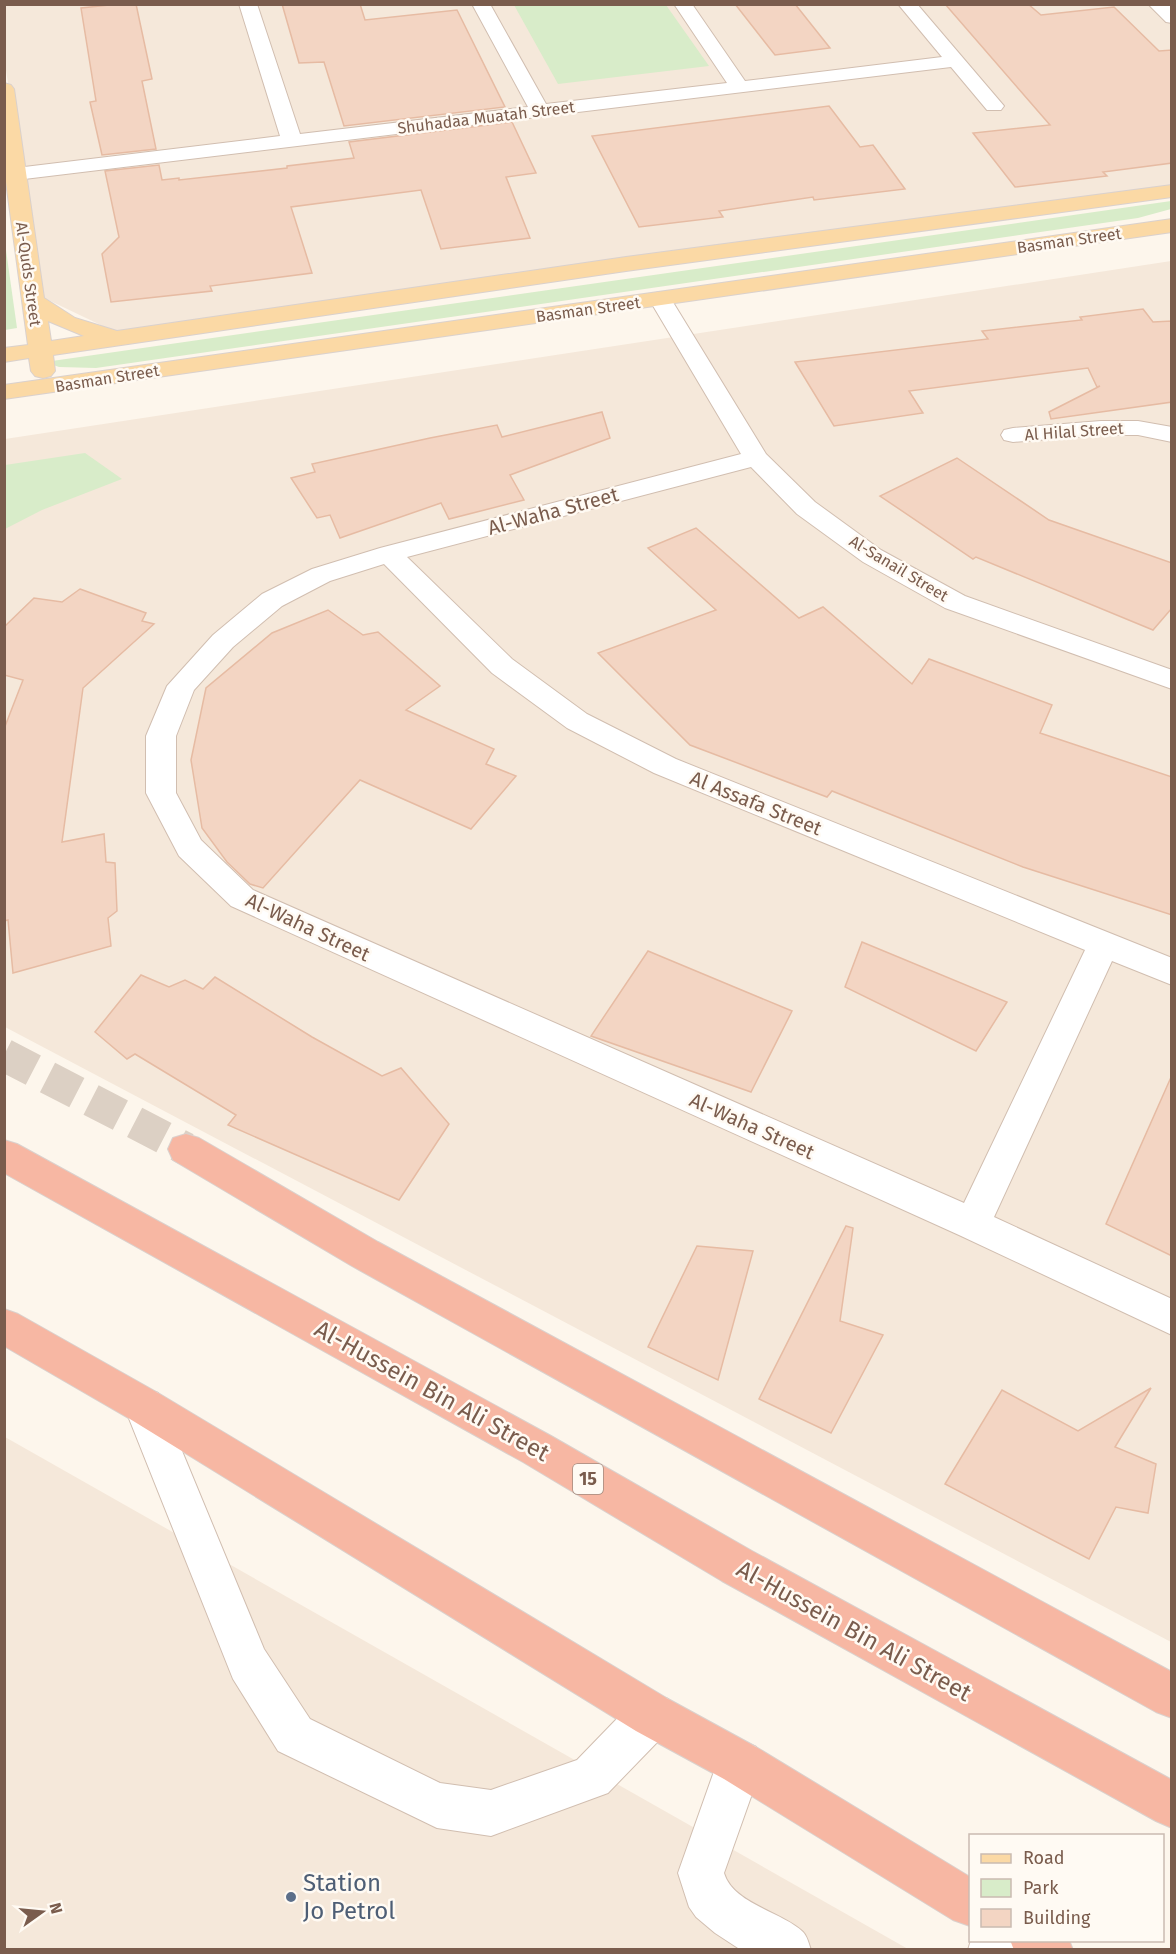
<svg xmlns="http://www.w3.org/2000/svg" width="1176" height="1954" font-family="'Fira Sans',sans-serif">
	<style>
		.residential { fill: #f5e8da }
		.green { fill: #d8ecc9 }
		.building { fill: #f3d5c3; stroke: #e6bba3; stroke-width: 1.5 }
		.lines { fill: none; stroke-linecap: round; stroke-linejoin: round }
		.highway-tunnel { stroke: #dcd0c4; stroke-width: 33; stroke-dasharray: 33 16; stroke-linecap: butt }
		.minor-casing { stroke: #d1beb0; stroke-width: 2 }
		.major-casing { stroke: #dad1cd; stroke-width: 2 }
		.highway-casing { stroke: #dad1cd; stroke-width: 2 }
		.minor { fill: #fff; fill-rule: evenodd }
		.major { fill: #fbd9a5; fill-rule: evenodd }
		.highway { fill: #f7b7a3; fill-rule: evenodd }
		.service-dot { fill: #5c6f8a; stroke: #fffaf3; stroke-width: 2 }
		.labels { text-anchor: middle; stroke-width: 5; stroke-linejoin: round; paint-order: stroke }
		.far-street-label { font-size: 16px; fill: #7a5c4d; stroke: #fffaf3 }
		.shield { fill: #fffaf3; stroke: #a28b7f; stroke-width: 1.5 }
		.shield-label { font-size: 18px; font-weight: bold; fill: #7a5c4d }
		.street-label { font-size: 20px; fill: #7a5c4d; stroke: #fffaf3 }
		.near-street-label { font-size: 24px; fill: #7a5c4d; stroke: #fffaf3 }
		.near-service-label { font-size: 24px; fill: #4e5e75; stroke: #fffaf3; text-anchor: start }
	</style>
	<rect width="100%" height="100%" fill="#fdf6ec"/>
	<g class="residential">
		<path d="M4 5H1171V193L130 339 42 297 5 64Z"/>
		<path d="M1171 261V1642L5 1027V439Z"/>
		<path d="M5 1437 908 1949H5Z"/>
	</g>
	<g class="green">
		<path d="M514 5H666L709 66 558 84Z"/>
		<path d="M1171 201V209L1138 218 96 368 59 367 45 362Z"/>
		<path d="M4 236 17 328 5 330H4Z"/>
		<path d="M85 453 122 479 42 510 5 529V465Z"/>
	</g>
	<g class="building">
		<path d="M119 4H136L152 79 142 81 156 149 102 155 90 102 96 101 81 8Z"/>
		<path d="M282 4H360L365 20 457 10 505 107 344 126 324 62 299 63Z"/>
		<path d="M735 4H795L830 48 775 55Z"/>
		<path d="M945 4H1028L1041 15 1114 7 1159 51 1172 50V163L1103 172 1107 176 1015 187 973 133 1050 125Z"/>
		<path d="M829 106 860 147 873 145 905 189 814 200 813 197 719 211 723 217 639 227 592 136Z"/>
		<path d="M512 122 536 173 506 177 530 238 441 249 421 190 291 207 312 273 210 286 212 291 111 302 102 254 119 237 105 171 159 165 162 180 179 178V180L287 168V166L354 158 349 142Z"/>
		<path d="M1143 309 1153 322 1172 321V402L1051 419 1049 412 1100 386 1097 387 1088 368 909 391 923 413 834 426 795 362 988 339 982 331 1082 320 1080 317Z"/>
		<path d="M602 412 610 438 510 475 524 500 449 519 441 503 340 538 330 515 317 518 291 478 315 472 312 464 430 438 497 425 502 437Z"/>
		<path d="M957 458 1049 520 1172 563V608L1153 630 976 557 973 559 880 496Z"/>
		<path d="M696 528 799 618 823 607 912 684 929 659 1052 705 1040 733 1172 777V915L1023 867 832 791 827 797 690 745 598 653 716 610 648 548Z"/>
		<path d="M80 589 146 613 142 621 154 624 83 688 62 842 104 834 106 862 115 863 117 911 108 918 111 946 13 973 8 920 4 921V729L23 680 4 675V627L34 598 62 602Z"/>
		<path d="M328 610 363 635 378 632 440 686 406 710 494 749 486 764 516 776 471 829 360 780 263 888 250 884 227 862 202 828 191 760 206 688 272 633Z"/>
		<path d="M862 942 1007 1002 976 1051 845 987Z"/>
		<path d="M648 951 792 1011 751 1092 591 1036Z"/>
		<path d="M141 975 169 987 185 980 203 989 215 977 312 1037 382 1076 401 1068 449 1124 399 1200 228 1125 236 1115 135 1054 127 1059 95 1032Z"/>
		<path d="M1172 1075V1256L1106 1224Z"/>
		<path d="M846 1226 853 1228 840 1321 883 1335 831 1433 759 1399Z"/>
		<path d="M697 1246 753 1251 718 1380 648 1347Z"/>
		<path d="M1151 1388 1115 1447 1156 1464 1148 1513 1116 1507 1089 1559 945 1484 1002 1390 1078 1431Z"/>
	</g>
	<g class="lines">
		<path class="highway-tunnel" d="M4 1055 186 1149"/>
		<g class="minor-casing">
			<g id="minor">
				<path d="M239 4H257L300 134 528 107 472 4H490L546 104 727 83 674 4H692L745 81 942 57 898 4H917L1004 106 1001 110H987L951 67 16 180 9 178 6 174 9 170 16 168 280 136Z"/>
				<path d="M1148 4H1168L1172 8V23L1166 22Z"/>
				<path d="M660 292 668 294 671 299 766 454 815 502 881 550 965 596 1172 670V689L945 608 863 562 797 514 751 467 407 557 512 659 587 714 676 759 1172 958V985L1112 961 994 1217 1172 1299V1335L959 1235 231 906 179 856 146 793V736L167 686 213 635 262 594 312 569 380 548 741 454 649 299 652 294ZM384 564 492 673 567 728 654 773 1085 950 964 1203 253 890 201 840 176 793V736L194 690 233 647 282 606 330 581Z"/>
				<path d="M1101 421H1138L1172 427V442L1138 435H1101L1013 442 1004 440 1001 435 1004 430 1013 428Z"/>
				<path d="M144 1388 158 1393 264 1649 310 1719 440 1783 491 1790 577 1760 636 1699 652 1693 668 1699 674 1715 668 1731 608 1793 491 1836 437 1828 278 1751 233 1679 124 1406 130 1393Z"/>
				<path d="M740 1740 756 1747 763 1763 724 1873C733 1904 783 1912 803 1932 807 1936 809 1944 811 1950H741L715 1933 696 1917 689 1907 678 1873 717 1763 724 1747Z"/>
				<path d="M971 1940H1019L1016 1950H968Z"/>
			</g>
		</g>
		<g class="major-casing">
			<g id="major">
				<path d="M4 83 11 85 14 89 44 298 75 318 117 331 626 257 1172 185V197L626 271 53 355 55 371 51 376 43 378 35 376 31 371 29 358 4 362V348L28 345 4 167ZM48 321 84 336 51 341Z"/>
				<path d="M1172 219V232L4 399V385Z"/>
			</g>
		</g>
		<g class="highway-casing">
			<g id="highway">
				<path d="M186 1134 199 1138 378 1242 1172 1672V1718L1156 1712 352 1266 173 1160 168 1149 173 1138Z"/>
				<path d="M4 1140 17 1144 551 1436 752 1551 1172 1780V1828L1156 1821 722 1581 523 1462 4 1173Z"/>
				<path d="M4 1309 18 1314 158 1393 668 1699 756 1747 970 1877V1926L953 1920 724 1779 636 1731 130 1419 4 1346Z"/>
				<path d="M1010 1940H1069L1073 1950H1014Z"/>
			</g>
		</g>
		<use href="#minor" class="minor"/>
		<use href="#major" class="major"/>
		<use href="#highway" class="highway"/>
	</g>
	<circle class="service-dot" cx="291" cy="1897" r="6"/>
	<g class="labels">
		<g class="far-street-label">
			<text transform="translate(486 117) rotate(-7)" y="6">Shuhadaa Muatah Street</text>
			<text transform="translate(1069 240) rotate(-8)" y="6">Basman Street</text>
			<text transform="translate(29 274) rotate(82)" y="6">Al-Quds Street</text>
			<text transform="translate(588 309) rotate(-8)" y="6">Basman Street</text>
			<text transform="translate(107 378) rotate(-9)" y="6">Basman Street</text>
			<text transform="translate(1074 431) rotate(-4)" y="6">Al Hilal Street</text>
			<text transform="translate(899 568) rotate(31)" y="6">Al-Sanail Street</text>
		</g>
		<rect class="shield" x="573" y="1464" width="30" height="30" rx="4.5"/>
		<g class="shield-label">
			<text x="588" y="1485">15</text>
		</g>
		<g class="street-label">
			<text transform="translate(553 511) rotate(-15)" y="7">Al-Waha Street</text>
			<text transform="translate(756 803) rotate(22)" y="7">Al Assafa Street</text>
			<text transform="translate(308 927) rotate(25)" y="7">Al-Waha Street</text>
			<text transform="translate(752 1126) rotate(24)" y="7">Al-Waha Street</text>
		</g>
		<g class="near-street-label">
			<text transform="translate(432 1391) rotate(29)" y="8">Al-Hussein Bin Ali Street</text>
			<text transform="translate(854 1631) rotate(29)" y="8">Al-Hussein Bin Ali Street</text>
		</g>
		<g class="near-service-label">
			<text x="303" y="1891">Station<tspan x="303" dy="28">Jo Petrol</tspan></text>
		</g>
	</g>
	<rect width="1176" height="1954" fill="none" stroke="#7a5c4d" stroke-width="12"/>
	<rect x="969" y="1834" width="195" height="108" fill="#fffaf3" stroke="#cabbb1" stroke-width="1.5"/>
	<rect x="981" y="1854" width="30" height="9" fill="#fbd9a5" stroke="#cabbb1" stroke-width="1.5"/>
	<text x="1023" y="1864" font-size="18" fill="#7a5c4d">Road</text>
	<rect x="981" y="1879" width="30" height="18" fill="#d8ecc9" stroke="#cabbb1" stroke-width="1.5"/>
	<text x="1023" y="1894" font-size="18" fill="#7a5c4d">Park</text>
	<rect x="981" y="1909" width="30" height="18" fill="#f3d5c3" stroke="#cabbb1" stroke-width="1.5"/>
	<text x="1023" y="1924" font-size="18" fill="#7a5c4d">Building</text>
	<g transform="translate(42 1912) rotate(75)" stroke="#fffaf3" stroke-width="4.5" paint-order="stroke">
	<path d="M0-4.5L10 22L0 15L-10 22Z" fill="#7a5c4d"/>
	<text y="-9" font-size="16" font-weight="bold" text-anchor="middle" fill="#7a5c4d">N</text>
	</g>
</svg>
